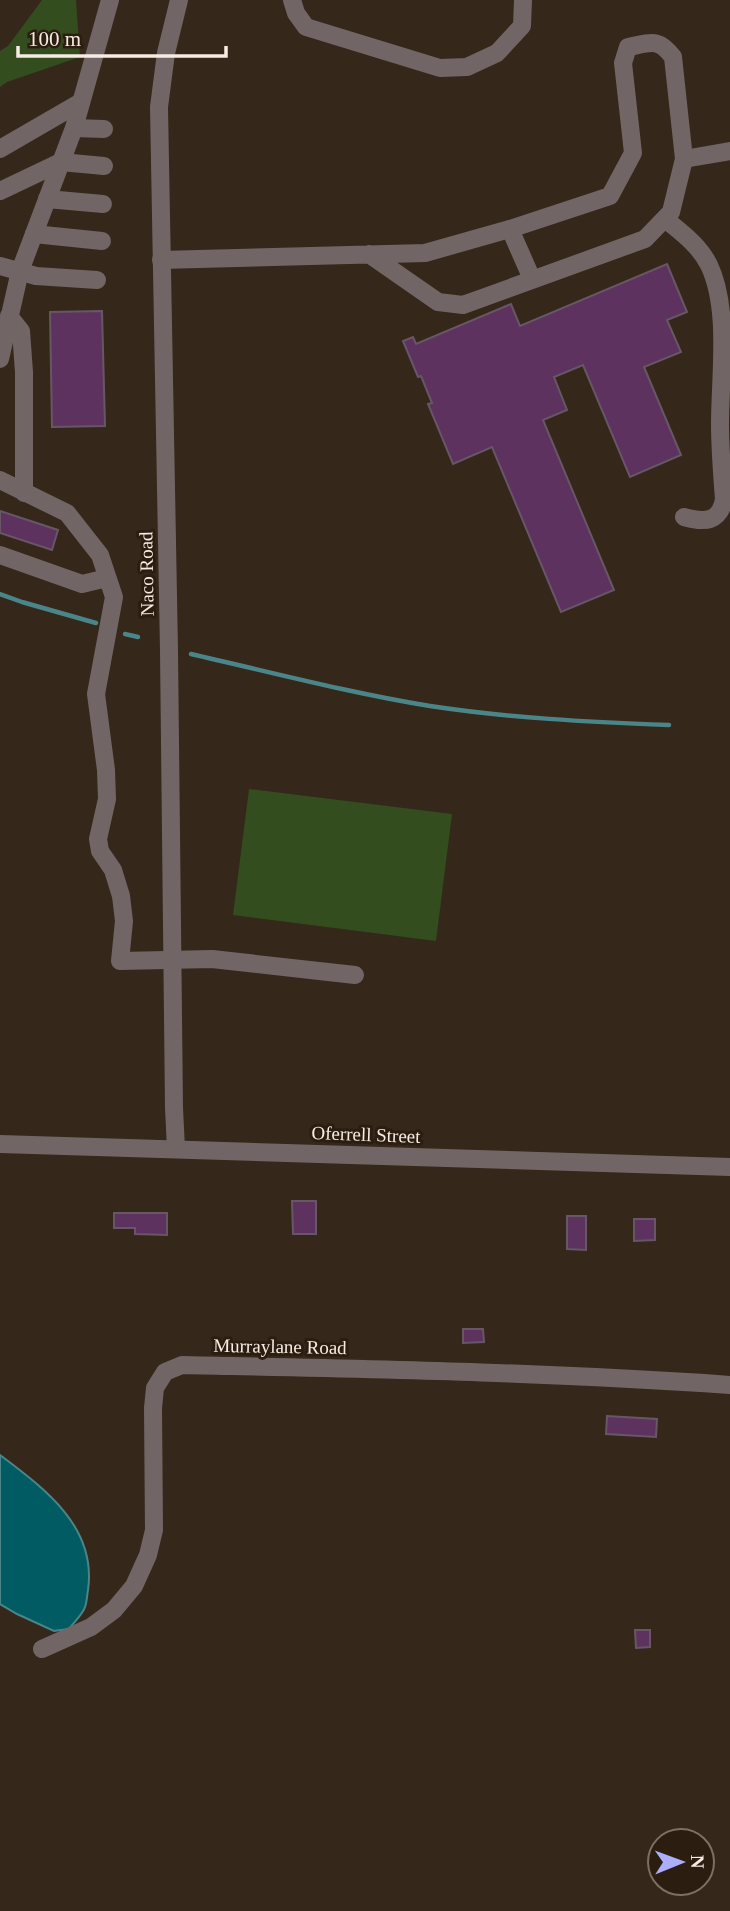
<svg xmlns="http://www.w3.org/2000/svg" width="730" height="1911" font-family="Georgia,serif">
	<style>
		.green { fill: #334d1e }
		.water { fill: #015b63; stroke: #4a8689; stroke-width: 2 }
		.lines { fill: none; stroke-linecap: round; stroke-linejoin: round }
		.stream { stroke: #4a8689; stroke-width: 4.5 }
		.building { fill: #5e325f; stroke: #665766; stroke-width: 2 }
		.minor { stroke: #716665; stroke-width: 18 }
		.labels { text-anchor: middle; stroke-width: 6; stroke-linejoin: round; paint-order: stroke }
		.street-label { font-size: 19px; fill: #f6ece3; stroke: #2b1e10 }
	</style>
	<rect width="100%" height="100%" fill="#35271a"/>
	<g class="green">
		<path d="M42 0H76L80 57 7 82 0 87V51L8 46Z"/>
		<path d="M249 789 452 814 436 941 233 915Z"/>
	</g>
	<path class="water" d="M0 1455C45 1489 97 1527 88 1590 87 1595 87 1602 85 1607 83 1614 74 1622 69 1629L54 1631 17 1614 0 1604Z"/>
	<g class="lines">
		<g class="stream">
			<path d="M0 594 22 602 96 623"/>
			<path d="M125 634 138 637"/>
			<path d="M191 654C270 672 350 693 430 706 509 718 589 722 669 725"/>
		</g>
	</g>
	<g class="building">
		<path d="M667 264 687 312 667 320 681 352 644 367 681 455 630 477 583 365 554 377 567 410 543 420 614 590 561 612 492 447 453 464 428 404 432 403 421 376 418 377 403 341 413 337 416 344 511 304 520 326Z"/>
		<path d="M102 311 105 426 52 427 50 312Z"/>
		<path d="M0 511 58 530 52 550 0 533Z"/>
		<path d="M292 1201H316V1234H293Z"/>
		<path d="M114 1213H167V1235L135 1234V1228H114Z"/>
		<path d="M567 1216H586V1250L567 1249Z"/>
		<path d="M634 1219H655V1240L634 1241Z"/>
		<path d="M463 1329H483L484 1342 463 1343Z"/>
		<path d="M607 1416 657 1419 656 1437 606 1434Z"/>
		<path d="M635 1630H650V1647L636 1648Z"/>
	</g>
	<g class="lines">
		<g class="minor">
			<path d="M292 0 296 13 306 27 440 68 467 67 497 53 522 26 523 0"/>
			<path d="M74 128 104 129"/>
			<path d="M0 149 81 102"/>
			<path d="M684 159 730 151"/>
			<path d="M0 191 61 162 104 166"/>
			<path d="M47 199 103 204"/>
			<path d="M665 219C682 233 699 245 709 265 730 309 720 375 720 424 720 449 722 474 724 499 720 522 705 523 684 517"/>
			<path d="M510 229 532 279"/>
			<path d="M34 234 102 241"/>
			<path d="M161 260 425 253 510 229 610 196 633 153 623 63 628 47C650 43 658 37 673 57L684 159 671 212 645 239 463 305 438 302 369 254"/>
			<path d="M0 266 36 276 97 280"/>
			<path d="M9 316 21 331 24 372V493"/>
			<path d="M0 359 20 271 74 128 110 0"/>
			<path d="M0 480 67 513 100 555 114 597 96 694 106 770 107 799 98 839 100 851 113 870 121 896 124 921 120 961 212 959 355 975"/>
			<path d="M0 555 82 584 107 578"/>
			<path d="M0 1144 730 1167"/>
			<path d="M176 1149 174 1108 169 651 159 107 166 53 179 0"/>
			<path d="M42 1649 91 1627 114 1610 134 1586 148 1555 154 1530 153 1408 155 1388 165 1372 182 1365C365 1369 548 1372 730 1385"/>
		</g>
	</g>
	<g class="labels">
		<g class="street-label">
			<text transform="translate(146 574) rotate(-91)" y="7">Naco Road</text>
			<text transform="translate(366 1134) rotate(2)" y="7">Oferrell Street</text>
			<text transform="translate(280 1346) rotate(1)" y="7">Murraylane Road</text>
		</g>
	</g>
	<g transform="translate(681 1862) rotate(89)"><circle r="33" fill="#2b1e10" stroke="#7c7064" stroke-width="2"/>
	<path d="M0-5L12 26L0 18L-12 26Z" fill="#abaffb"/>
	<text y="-10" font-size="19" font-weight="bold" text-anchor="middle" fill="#f6ece3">N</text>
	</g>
	<path d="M18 46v10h208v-10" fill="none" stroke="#f6ece3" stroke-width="3.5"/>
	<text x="28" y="46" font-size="21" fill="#f6ece3" stroke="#2b1e10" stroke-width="5" paint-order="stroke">100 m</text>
</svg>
